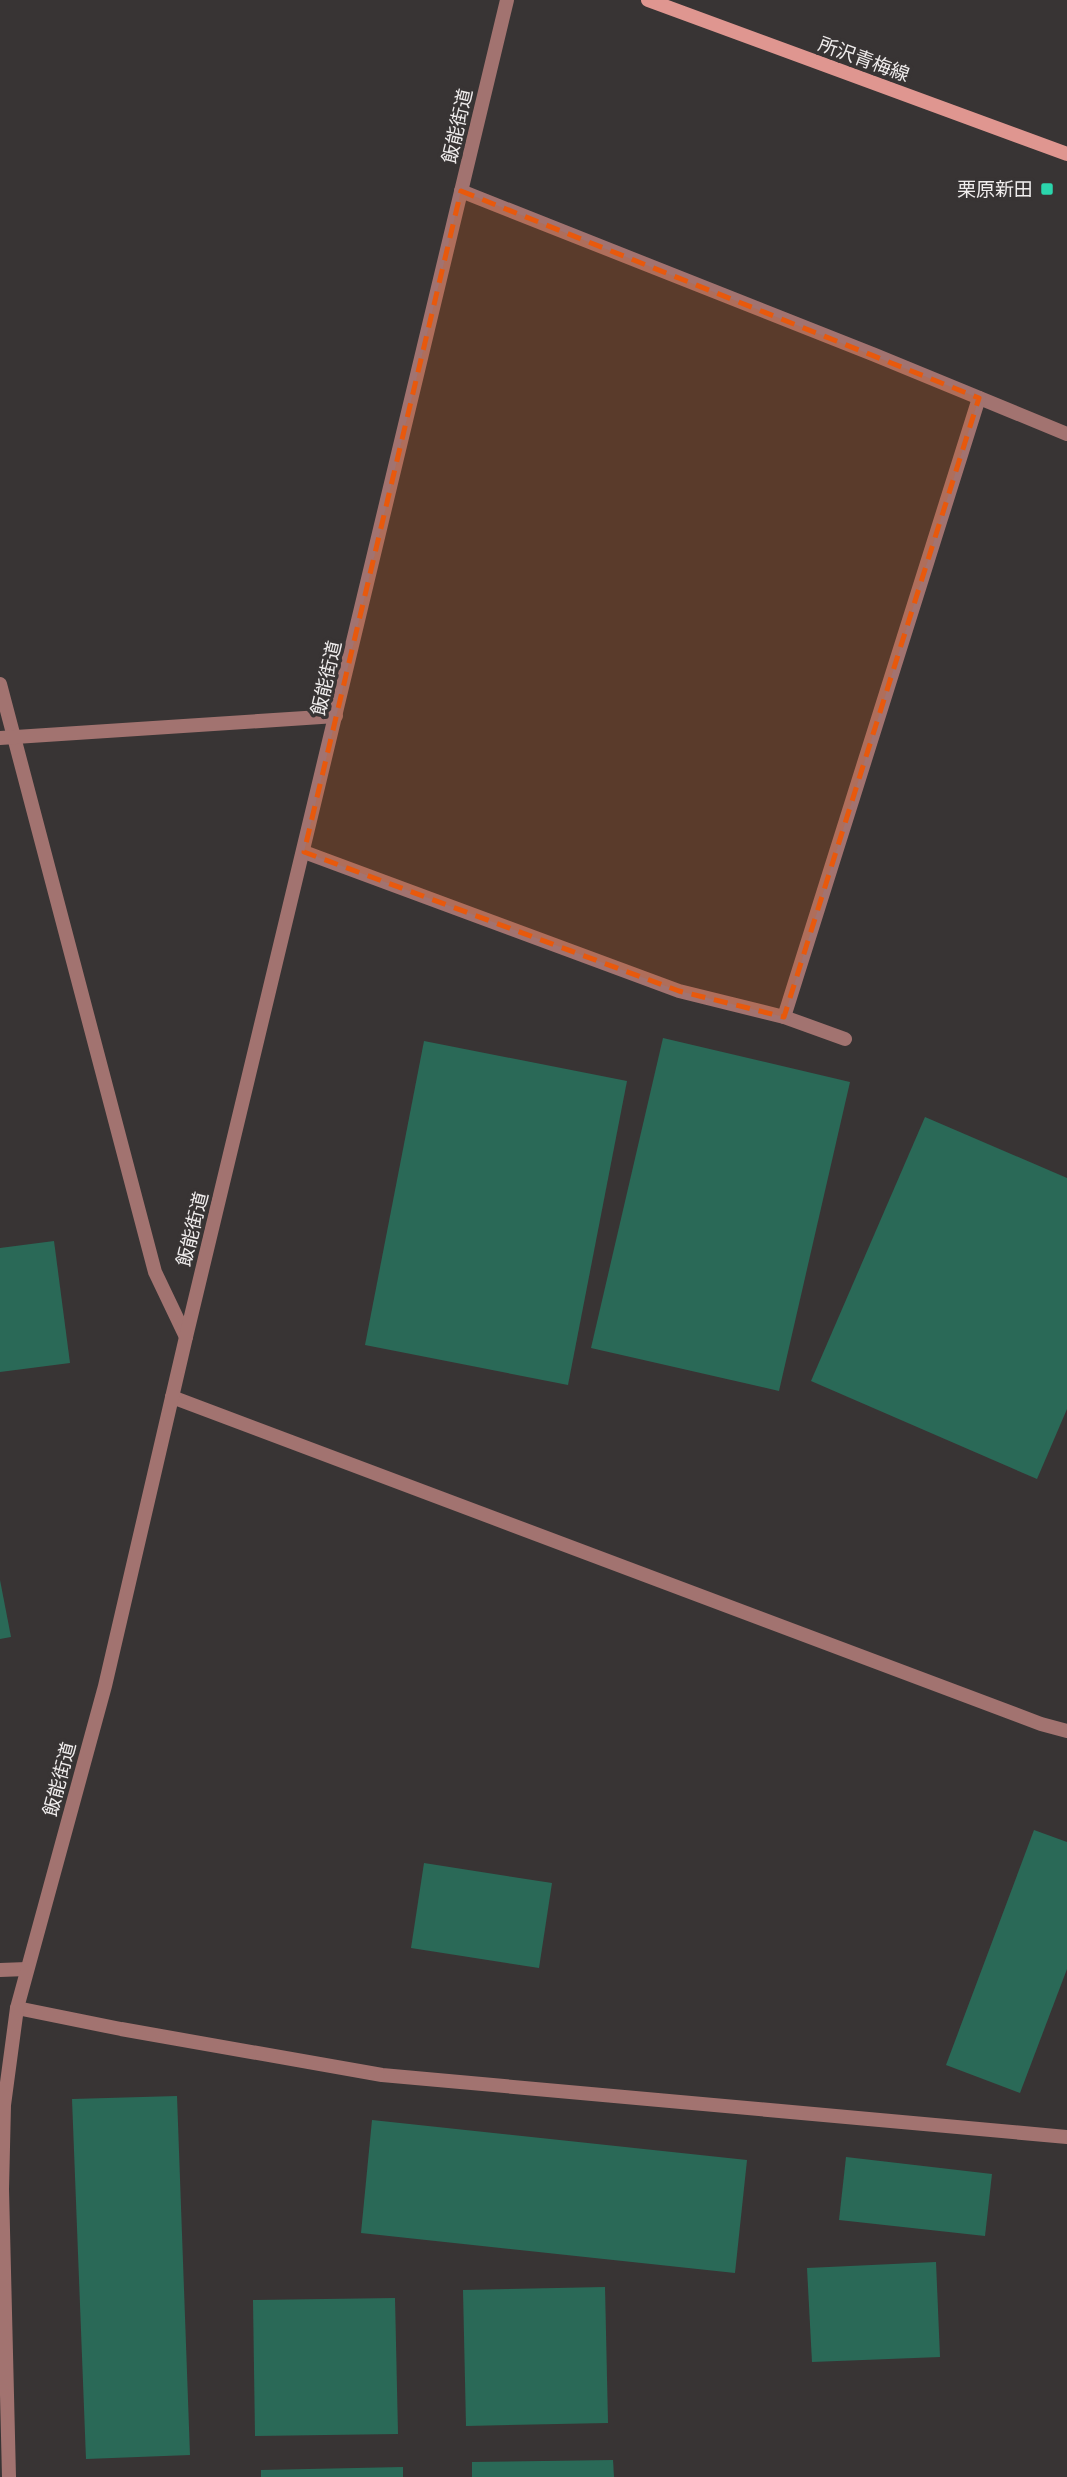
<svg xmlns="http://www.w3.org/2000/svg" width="1067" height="2477" font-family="'Sofia Sans Condensed','Noto Sans JP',sans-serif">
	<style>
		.building { fill: #2a6957 }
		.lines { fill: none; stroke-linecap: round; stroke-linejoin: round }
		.service { stroke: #a27370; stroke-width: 14 }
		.minor { stroke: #a27370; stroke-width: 14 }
		.tertiary { stroke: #a27370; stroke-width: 14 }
		.secondary { stroke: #df9690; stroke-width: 14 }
		.marked { fill: #e8590c; fill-opacity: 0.2; stroke: #e8590c; stroke-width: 5; stroke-dasharray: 14 9; stroke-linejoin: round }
		.poi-dot { fill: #2bd5ac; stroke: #383434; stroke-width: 2.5 }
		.labels { text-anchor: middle; stroke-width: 7; stroke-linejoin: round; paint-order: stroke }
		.street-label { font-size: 19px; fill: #f0eded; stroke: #383434 }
		.poi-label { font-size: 19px; fill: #f0eded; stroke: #383434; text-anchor: end }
	</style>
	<rect width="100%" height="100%" fill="#383434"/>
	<g class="building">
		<path d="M663 1038 850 1082 779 1391 591 1348Z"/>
		<path d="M424 1041 627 1081 568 1385 365 1345Z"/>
		<path d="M925 1117 1067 1178V1409L1037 1479 811 1381Z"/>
		<path d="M54 1241 70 1363 0 1372V1248Z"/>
		<path d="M0 1580 11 1637 0 1639Z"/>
		<path d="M1034 1830 1067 1842V1969L1020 2093 946 2065Z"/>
		<path d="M424 1863 552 1883 539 1968 411 1948Z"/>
		<path d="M177 2096 190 2455 86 2459 72 2099Z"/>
		<path d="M372 2120 747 2160 735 2273 361 2233Z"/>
		<path d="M846 2157 992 2174 985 2236 839 2220Z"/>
		<path d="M936 2262 940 2357 812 2362 807 2268Z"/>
		<path d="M605 2287 608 2423 466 2426 463 2290Z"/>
		<path d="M395 2298 398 2434 255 2436 253 2300Z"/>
		<path d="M613 2460 614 2477H472V2462Z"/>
		<path d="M403 2467V2477H261V2470Z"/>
	</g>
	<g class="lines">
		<path class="service" d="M784 1017 845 1039"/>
		<g class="minor">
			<path d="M461 191 875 355 1067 434"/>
			<path d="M0 684 155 1272 186 1337"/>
			<path d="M0 738 336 716"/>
			<path d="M304 852 679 991 784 1017 979 398"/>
			<path d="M172 1397 1041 1724 1067 1731"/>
			<path d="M0 1970 27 1969"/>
			<path d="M17 2008 121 2029 382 2075 1067 2137"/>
		</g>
		<path class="tertiary" d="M9 2477 2 2189 4 2105 17 2008 105 1686 186 1337 507 0"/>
		<path class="secondary" d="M648 0 1067 154"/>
	</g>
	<path class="marked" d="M461 191 979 398 784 1017 679 991 304 852Z"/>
	<rect class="poi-dot" x="1040" y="182" width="14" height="14" rx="3.5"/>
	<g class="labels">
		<g class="street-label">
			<text transform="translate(864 59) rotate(20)" y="7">所沢青梅線</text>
			<text transform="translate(457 126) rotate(-77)" y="7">飯能街道</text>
			<text transform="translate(326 678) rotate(-77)" y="7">飯能街道</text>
			<text transform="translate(192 1229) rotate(-76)" y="7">飯能街道</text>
			<text transform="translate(59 1779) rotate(-75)" y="7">飯能街道</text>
		</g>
		<g class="poi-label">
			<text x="1033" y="196">栗原新田</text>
		</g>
	</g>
</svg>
